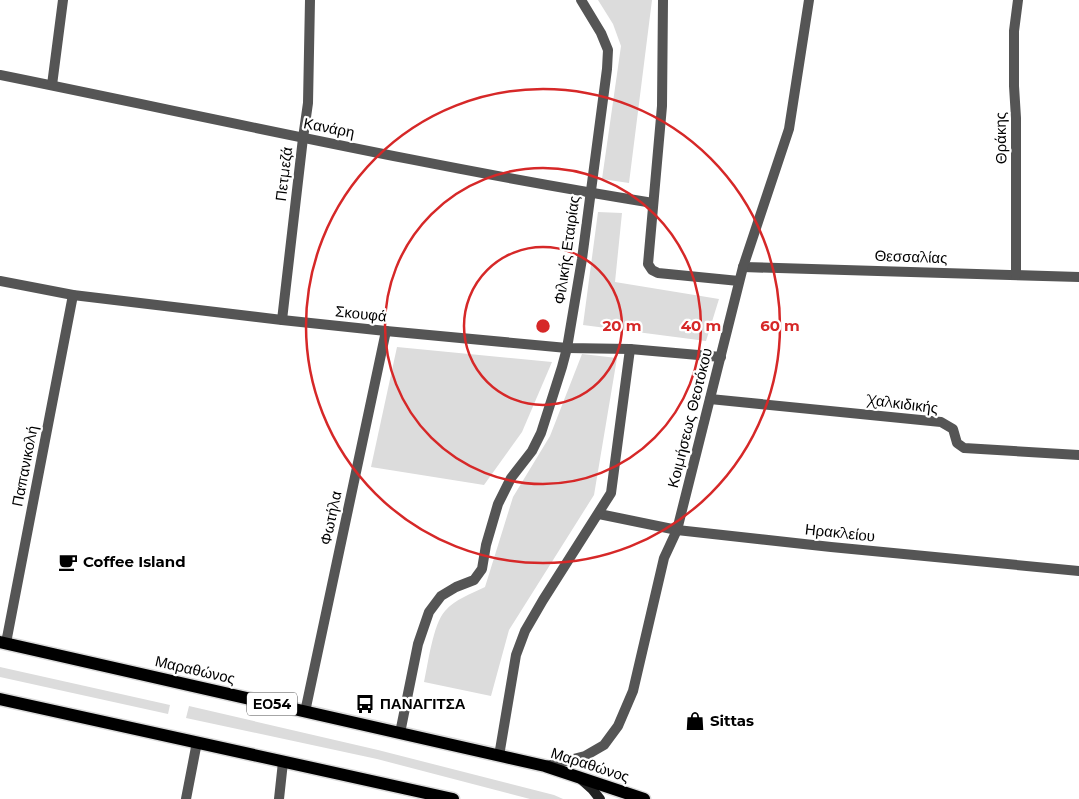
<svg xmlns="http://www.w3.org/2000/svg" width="1079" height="799" font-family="Montserrat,sans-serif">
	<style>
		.grass { fill: #dcdcdc }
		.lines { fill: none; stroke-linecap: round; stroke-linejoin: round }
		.primary-casing { stroke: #dbdbdb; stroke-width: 15 }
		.street { stroke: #555; stroke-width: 10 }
		.secondary { stroke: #222; stroke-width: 10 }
		.primary { stroke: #000; stroke-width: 12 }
		.ring { fill: none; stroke: #d62828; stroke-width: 2.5 }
		.labels { text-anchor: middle; stroke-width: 4.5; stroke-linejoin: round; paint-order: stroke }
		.shield { fill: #fff; stroke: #4c4c4c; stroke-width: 1 }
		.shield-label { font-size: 14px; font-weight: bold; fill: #000 }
		.street-label { font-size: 15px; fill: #000; stroke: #fff }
		.poi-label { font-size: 15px; font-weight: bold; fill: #000; stroke: #fff; text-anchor: start }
		.centre { fill: #d62828; stroke: #fff; stroke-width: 2.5 }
		.ring-label { font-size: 15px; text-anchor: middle; font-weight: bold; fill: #d62828; stroke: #fff; stroke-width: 4.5; stroke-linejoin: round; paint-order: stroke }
	</style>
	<rect width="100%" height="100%" fill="#fff"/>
	<g class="grass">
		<path d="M598 0H652L629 183 602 179 621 46 613 24Z"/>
		<path d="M598 212 622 213 615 282 719 299 706 341 583 325Z"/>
		<path d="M397 347 552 362 522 432 484 485 371 467Z"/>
		<path d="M582 354 617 358 594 495 509 630 491 696 424 682C428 664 433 624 445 611 455 599 471 594 485 587L513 497 550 436Z"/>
		<path d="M0 667 170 705 168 714 0 677Z"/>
		<path d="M189 706 378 750 554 795 563 799H530L377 759 186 718Z"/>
	</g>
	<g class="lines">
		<g class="primary-casing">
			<g id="primary">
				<path d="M0 642 545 766 644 799"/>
				<path d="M0 699 453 799"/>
			</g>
		</g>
		<g class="street">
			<path d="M663 0 662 106 648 264 652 270 658 273 739 281"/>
			<path d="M0 75C217 119 434 168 653 203"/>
			<path d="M52 85 63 0"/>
			<path d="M743 267 1079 277"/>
			<path d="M1016 275V118L1014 86V31L1018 0"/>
			<path d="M0 281 73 295 282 320 386 331 567 348 630 349 721 357"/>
			<path d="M282 320 303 138 308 103 310 0"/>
			<path d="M710 399 941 422 953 429 957 443 964 448 1079 455"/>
			<path d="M599 514 677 530 831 547 1079 571"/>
			<path d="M6 643 73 295"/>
			<path d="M305 712 386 331"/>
			<path d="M400 733 418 644 429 612 441 596 456 587 474 580 482 569 486 545 498 504 511 478 532 451 541 433 562 367 567 348 582 259 607 69 608 50 601 33 581 0"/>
			<path d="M499 756 516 655 525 631 543 600 611 493 630 349"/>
			<path d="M546 766 585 756 604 745 618 726 633 691 664 558 677 530 743 267 789 129 809 0"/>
			<path d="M186 799 197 742"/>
			<path d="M279 799 283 762"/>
		</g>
		<path class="secondary" d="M582 780 592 789 600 799"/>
		<use href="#primary" class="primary"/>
	</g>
	<g class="ring">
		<circle cx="543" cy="326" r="79"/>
		<circle cx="543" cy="326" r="158"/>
		<circle cx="543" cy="326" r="237"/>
	</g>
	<defs>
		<g id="cafe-bare" transform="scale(1.5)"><path d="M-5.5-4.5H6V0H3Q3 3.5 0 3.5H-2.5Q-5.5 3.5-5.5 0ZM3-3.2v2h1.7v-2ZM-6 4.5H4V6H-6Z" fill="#000" stroke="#fff" stroke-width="2.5" paint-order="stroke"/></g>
		<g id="bus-bare" transform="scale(1.5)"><path d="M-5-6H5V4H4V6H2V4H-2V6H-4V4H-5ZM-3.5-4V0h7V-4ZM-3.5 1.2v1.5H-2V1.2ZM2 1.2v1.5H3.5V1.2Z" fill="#000" stroke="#fff" stroke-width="2.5" paint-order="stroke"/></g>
		<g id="shop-bare" transform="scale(1.5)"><path d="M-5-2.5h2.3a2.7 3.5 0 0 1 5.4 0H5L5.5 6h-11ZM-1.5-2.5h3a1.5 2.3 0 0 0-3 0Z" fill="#000" stroke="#fff" stroke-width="2.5" paint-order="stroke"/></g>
	</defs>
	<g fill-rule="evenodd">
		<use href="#cafe-bare" x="68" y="562"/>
		<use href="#bus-bare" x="365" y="704"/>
		<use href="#shop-bare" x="695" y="721"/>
	</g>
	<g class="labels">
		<rect class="shield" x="247" y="692.5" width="50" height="23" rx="4"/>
		<g class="shield-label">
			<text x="272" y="709">ΕΟ54</text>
		</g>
		<g class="street-label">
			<text transform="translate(329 128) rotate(11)" y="5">Κανάρη</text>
			<text transform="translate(1001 138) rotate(-91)" y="5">Θράκης</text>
			<text transform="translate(284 174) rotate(-83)" y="5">Πετμεζά</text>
			<text transform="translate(567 250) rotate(-82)" y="5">Φιλικής Εταιρίας</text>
			<text transform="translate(911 257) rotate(2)" y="5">Θεσσαλίας</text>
			<text transform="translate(361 314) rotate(6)" y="5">Σκουφά</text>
			<text transform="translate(903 404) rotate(7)" y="5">Χαλκιδικής</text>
			<text transform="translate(690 418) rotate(-76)" y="5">Κοιμήσεως Θεοτόκου</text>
			<text transform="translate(25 466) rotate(-79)" y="5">Παπανικολή</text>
			<text transform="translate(331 518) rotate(-78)" y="5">Φωτήλα</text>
			<text transform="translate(840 533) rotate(6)" y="5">Ηρακλείου</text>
			<text transform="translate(195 670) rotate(13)" y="5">Μαραθώνος</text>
			<text transform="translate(590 765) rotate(18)" y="5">Μαραθώνος</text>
		</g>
		<g class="poi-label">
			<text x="83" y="567">Coffee Island</text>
			<text x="380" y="709">ΠΑΝΑΓΙΤΣΑ</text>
			<text x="710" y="726">Sittas</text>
		</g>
	</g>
	<circle cx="543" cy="326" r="8" class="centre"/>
	<g class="ring-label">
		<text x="622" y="331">20 m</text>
		<text x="701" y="331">40 m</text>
		<text x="780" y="331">60 m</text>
	</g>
</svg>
